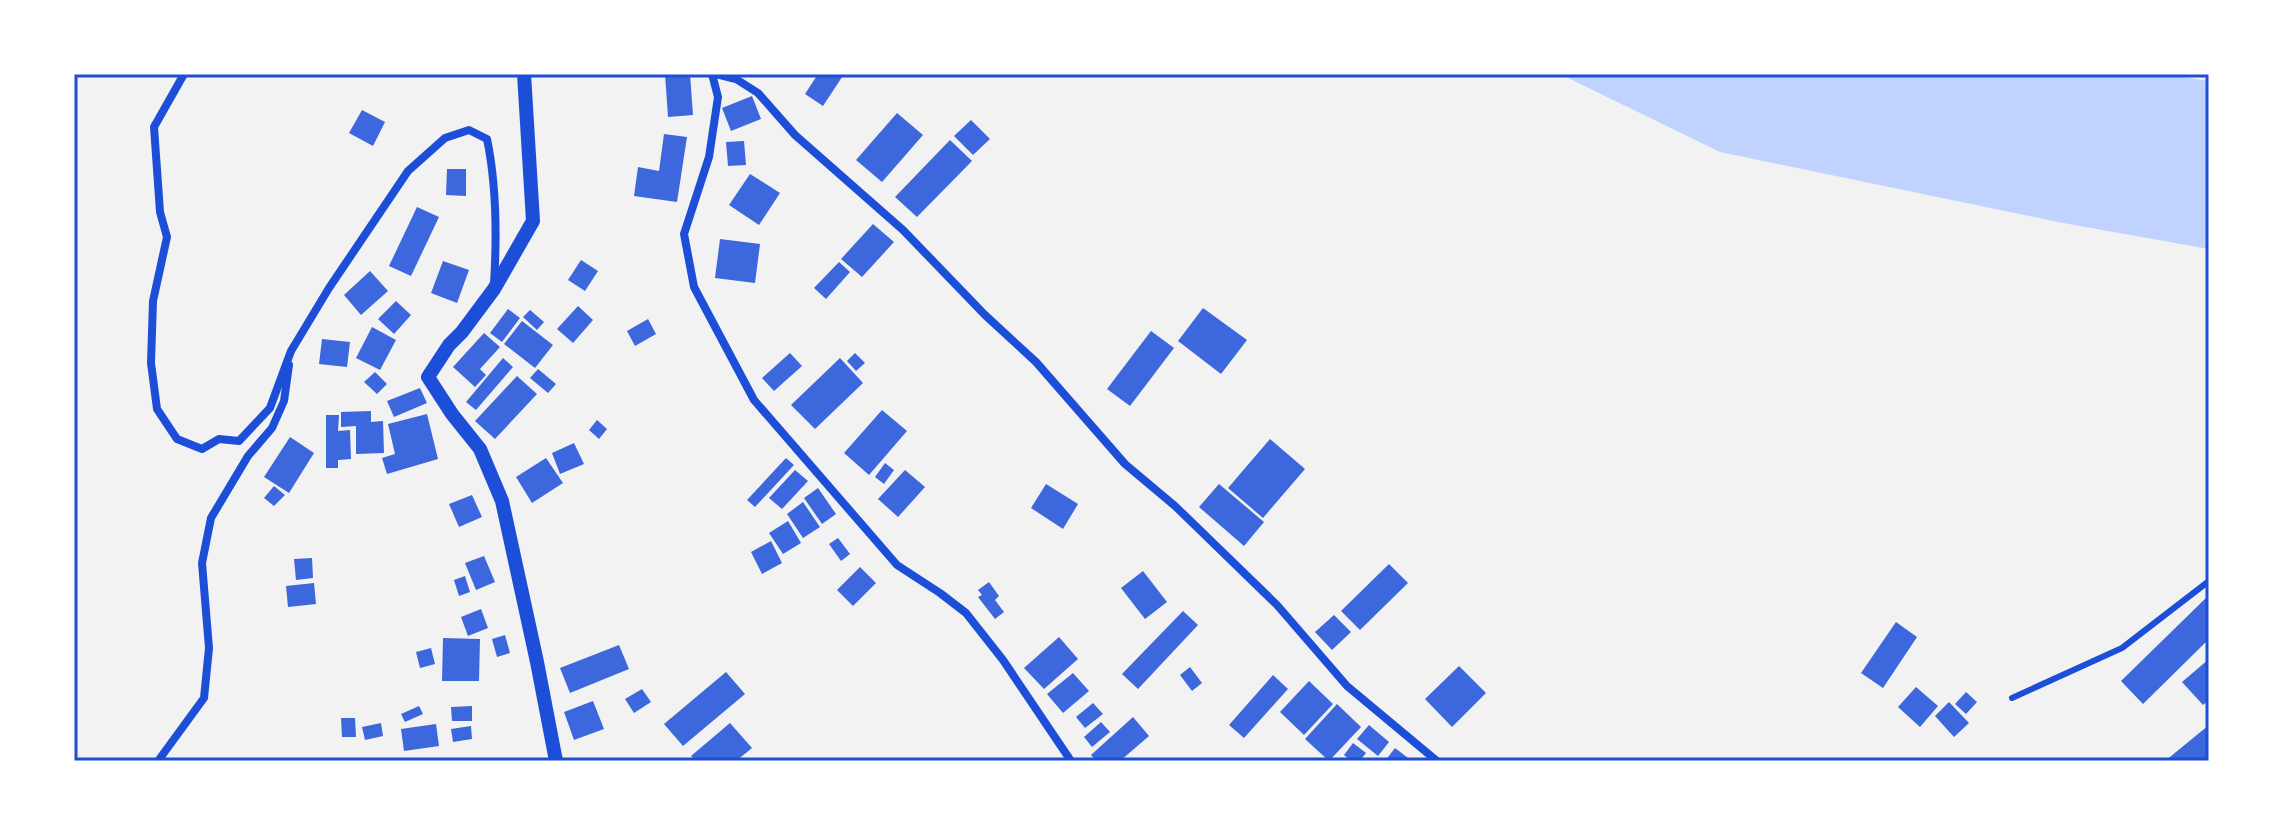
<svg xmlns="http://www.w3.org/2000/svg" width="2283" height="835" font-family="'Fira Sans',sans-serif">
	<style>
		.water { fill: #bfd3fe }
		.building { fill: #3d67dc }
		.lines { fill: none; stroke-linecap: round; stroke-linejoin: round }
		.service { stroke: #1d4ed8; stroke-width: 6 }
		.minor { stroke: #1d4ed8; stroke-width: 8 }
		.tertiary { stroke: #1d4ed8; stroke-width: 14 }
		.neatline { fill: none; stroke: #1d4ed8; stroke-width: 3 }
	</style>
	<rect width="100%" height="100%" fill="#f2f2f2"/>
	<path class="water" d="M1560 74H2163L2209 81V249L2063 223 1720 152Z"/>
	<g class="building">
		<path d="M665 74H690L693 115 668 117Z"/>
		<path d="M818 74H844L823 106 805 94Z"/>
		<path d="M752 96 761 119 731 131 722 108Z"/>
		<path d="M362 110 385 122 373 146 349 133Z"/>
		<path d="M897 113 923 135 882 182 856 160Z"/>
		<path d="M971 120 990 139 973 155 954 136Z"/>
		<path d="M664 134 687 137 677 202 634 196 638 167 659 171Z"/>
		<path d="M950 140 972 161 917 217 895 197Z"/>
		<path d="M744 141 746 165 728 166 726 142Z"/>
		<path d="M447 169H466V196L446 195Z"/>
		<path d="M750 174 780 193 759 225 729 205Z"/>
		<path d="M417 207 439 217 411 276 389 266Z"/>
		<path d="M873 224 894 242 862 277 841 259Z"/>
		<path d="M720 239 760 244 755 283 715 278Z"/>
		<path d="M581 260 598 271 585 291 568 280Z"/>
		<path d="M443 261 469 270 457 303 431 293Z"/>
		<path d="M839 262 850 272 826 299 814 288Z"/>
		<path d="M370 271 388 291 361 315 344 295Z"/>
		<path d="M396 301 411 315 394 334 378 319Z"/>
		<path d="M578 306 593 320 573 343 557 329Z"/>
		<path d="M1203 308 1247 340 1221 374 1178 341Z"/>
		<path d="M508 309 520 318 502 342 490 333Z"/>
		<path d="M530 310 544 322 537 330 523 317Z"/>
		<path d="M648 319 656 334 635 346 627 331Z"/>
		<path d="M522 321 553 345 535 368 504 344Z"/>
		<path d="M372 327 396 340 380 370 356 358Z"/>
		<path d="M1151 331 1174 348 1130 406 1107 389Z"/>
		<path d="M484 333 500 347 480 369 486 375 475 387 453 367Z"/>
		<path d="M322 339 350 342 347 367 319 364Z"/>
		<path d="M790 353 802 366 774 391 762 378Z"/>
		<path d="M855 353 865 363 856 371 847 361Z"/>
		<path d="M503 358 513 367 476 410 466 402Z"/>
		<path d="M840 358 863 383 815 429 791 405Z"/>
		<path d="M538 369 556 384 548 393 530 378Z"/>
		<path d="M375 372 387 384 377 394 364 382Z"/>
		<path d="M517 376 537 394 495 439 475 421Z"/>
		<path d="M420 388 427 403 394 417 387 401Z"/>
		<path d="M882 410 907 431 869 475 844 453Z"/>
		<path d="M371 411V422L383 421 384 453 356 454V426L341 427V412Z"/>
		<path d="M427 414 438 459 387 474 382 458 395 454 388 424Z"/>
		<path d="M326 415H339L338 431 350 430 351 459 338 460V468H326Z"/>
		<path d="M597 420 607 429 599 439 589 430Z"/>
		<path d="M290 437 314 453 289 493 264 477Z"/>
		<path d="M1270 439 1305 469 1263 518 1228 488Z"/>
		<path d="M574 443 584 464 560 474 552 453Z"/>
		<path d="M546 458 563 483 532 503 516 477Z"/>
		<path d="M786 458 794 465 755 507 747 500Z"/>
		<path d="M885 463 894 470 884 484 875 477Z"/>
		<path d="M795 470 808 481 782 509 769 498Z"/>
		<path d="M905 470 925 487 898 517 878 499Z"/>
		<path d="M1046 484 1078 504 1063 529 1031 508Z"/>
		<path d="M1219 484 1264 522 1244 546 1199 507Z"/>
		<path d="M274 486 285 495 274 506 264 498Z"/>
		<path d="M818 488 836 514 822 524 804 498Z"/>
		<path d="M472 495 482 517 459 527 449 504Z"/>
		<path d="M803 502 820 527 803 538 787 514Z"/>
		<path d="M788 521 801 543 783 554 769 533Z"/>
		<path d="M838 538 850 554 841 561 829 544Z"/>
		<path d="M771 541 782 563 762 574 751 552Z"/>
		<path d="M484 556 495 582 476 590 465 563Z"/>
		<path d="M312 558 313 578 296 580 294 559Z"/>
		<path d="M1389 564 1408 583 1360 630 1341 611Z"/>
		<path d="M860 567 876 583 853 606 837 590Z"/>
		<path d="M1143 571 1167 602 1145 619 1121 588Z"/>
		<path d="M465 576 470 592 459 596 454 580Z"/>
		<path d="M989 582 999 596 995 600 1004 612 995 619 978 597 982 595 978 590Z"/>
		<path d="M314 583 316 604 288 607 286 586Z"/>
		<path d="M2209 595V639L2143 704 2121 681Z"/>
		<path d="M481 609 488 628 468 636 461 617Z"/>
		<path d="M1183 611 1198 625 1138 689 1122 674Z"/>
		<path d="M1334 615 1351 632 1332 650 1315 632Z"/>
		<path d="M1896 622 1917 637 1883 688 1861 673Z"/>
		<path d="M505 635 510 653 497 657 492 639Z"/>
		<path d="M1059 637 1078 659 1044 689 1024 668Z"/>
		<path d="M443 638 480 639 479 681H442Z"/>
		<path d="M619 645 629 669 570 693 560 668Z"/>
		<path d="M431 648 435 664 420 668 416 652Z"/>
		<path d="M2209 659V700L2203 705 2182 682Z"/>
		<path d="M1459 666 1486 693 1452 727 1425 699Z"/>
		<path d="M1190 667 1202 683 1192 691 1180 675Z"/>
		<path d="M726 672 745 694 683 746 664 724Z"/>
		<path d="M1073 673 1089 691 1063 713 1047 694Z"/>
		<path d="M1273 675 1288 689 1244 738 1229 725Z"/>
		<path d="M1309 681 1333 704 1304 735 1280 712Z"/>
		<path d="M1916 687 1938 706 1920 727 1898 707Z"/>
		<path d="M642 689 651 702 634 713 625 699Z"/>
		<path d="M1966 692 1977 702 1966 714 1955 704Z"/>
		<path d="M593 701 604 729 574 740 564 712Z"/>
		<path d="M1949 702 1969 723 1954 737 1935 716Z"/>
		<path d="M1093 703 1103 714 1085 728 1076 717Z"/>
		<path d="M1337 704 1361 727 1329 761 1305 739Z"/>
		<path d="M419 706 423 714 405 722 401 714Z"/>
		<path d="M472 706V721H452L451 707Z"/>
		<path d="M1133 717 1149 736 1120 761H1096L1091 755Z"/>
		<path d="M341 718H355L356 737H342Z"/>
		<path d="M1101 722 1110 732 1092 747 1084 737Z"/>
		<path d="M381 723 383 736 365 740 362 727Z"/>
		<path d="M730 723 752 748 736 761H696L691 756Z"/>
		<path d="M436 724 439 746 404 751 401 729Z"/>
		<path d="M1369 725 1389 742 1378 756 1357 739Z"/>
		<path d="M2209 725V761H2165Z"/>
		<path d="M471 726 472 739 453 742 451 729Z"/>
		<path d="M1353 743 1366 753 1360 761H1351L1344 755Z"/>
		<path d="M1395 748 1412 761H1385Z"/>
	</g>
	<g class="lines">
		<path class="service" d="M2012 698 2122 648 2209 581"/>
		<g class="minor">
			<path d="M184 74 154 127 160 212 167 237 153 301 151 363 157 409 177 439 202 449 219 439 239 441 270 408 291 351 329 288 408 171 445 138 469 130 487 139C497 187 497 235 494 284"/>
			<path d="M712 74 718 97 709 157 684 234 694 287 754 400 897 565 940 593 966 613 1003 660 1071 761"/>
			<path d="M716 74 736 79 758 93 795 135 903 230 985 315 1036 362 1125 464 1175 506 1277 605 1347 686 1437 761"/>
			<path d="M158 761 204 698 209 648 202 563 211 518 248 456 272 428 284 401 289 365"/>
		</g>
		<path class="tertiary" d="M524 74 533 221 494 289 462 332 449 345 428 377 452 414 480 449 502 501 537 662 556 761"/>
	</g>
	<rect width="2283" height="835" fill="none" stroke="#ffffff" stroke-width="152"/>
	<rect x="76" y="76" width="2131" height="683" class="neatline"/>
</svg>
